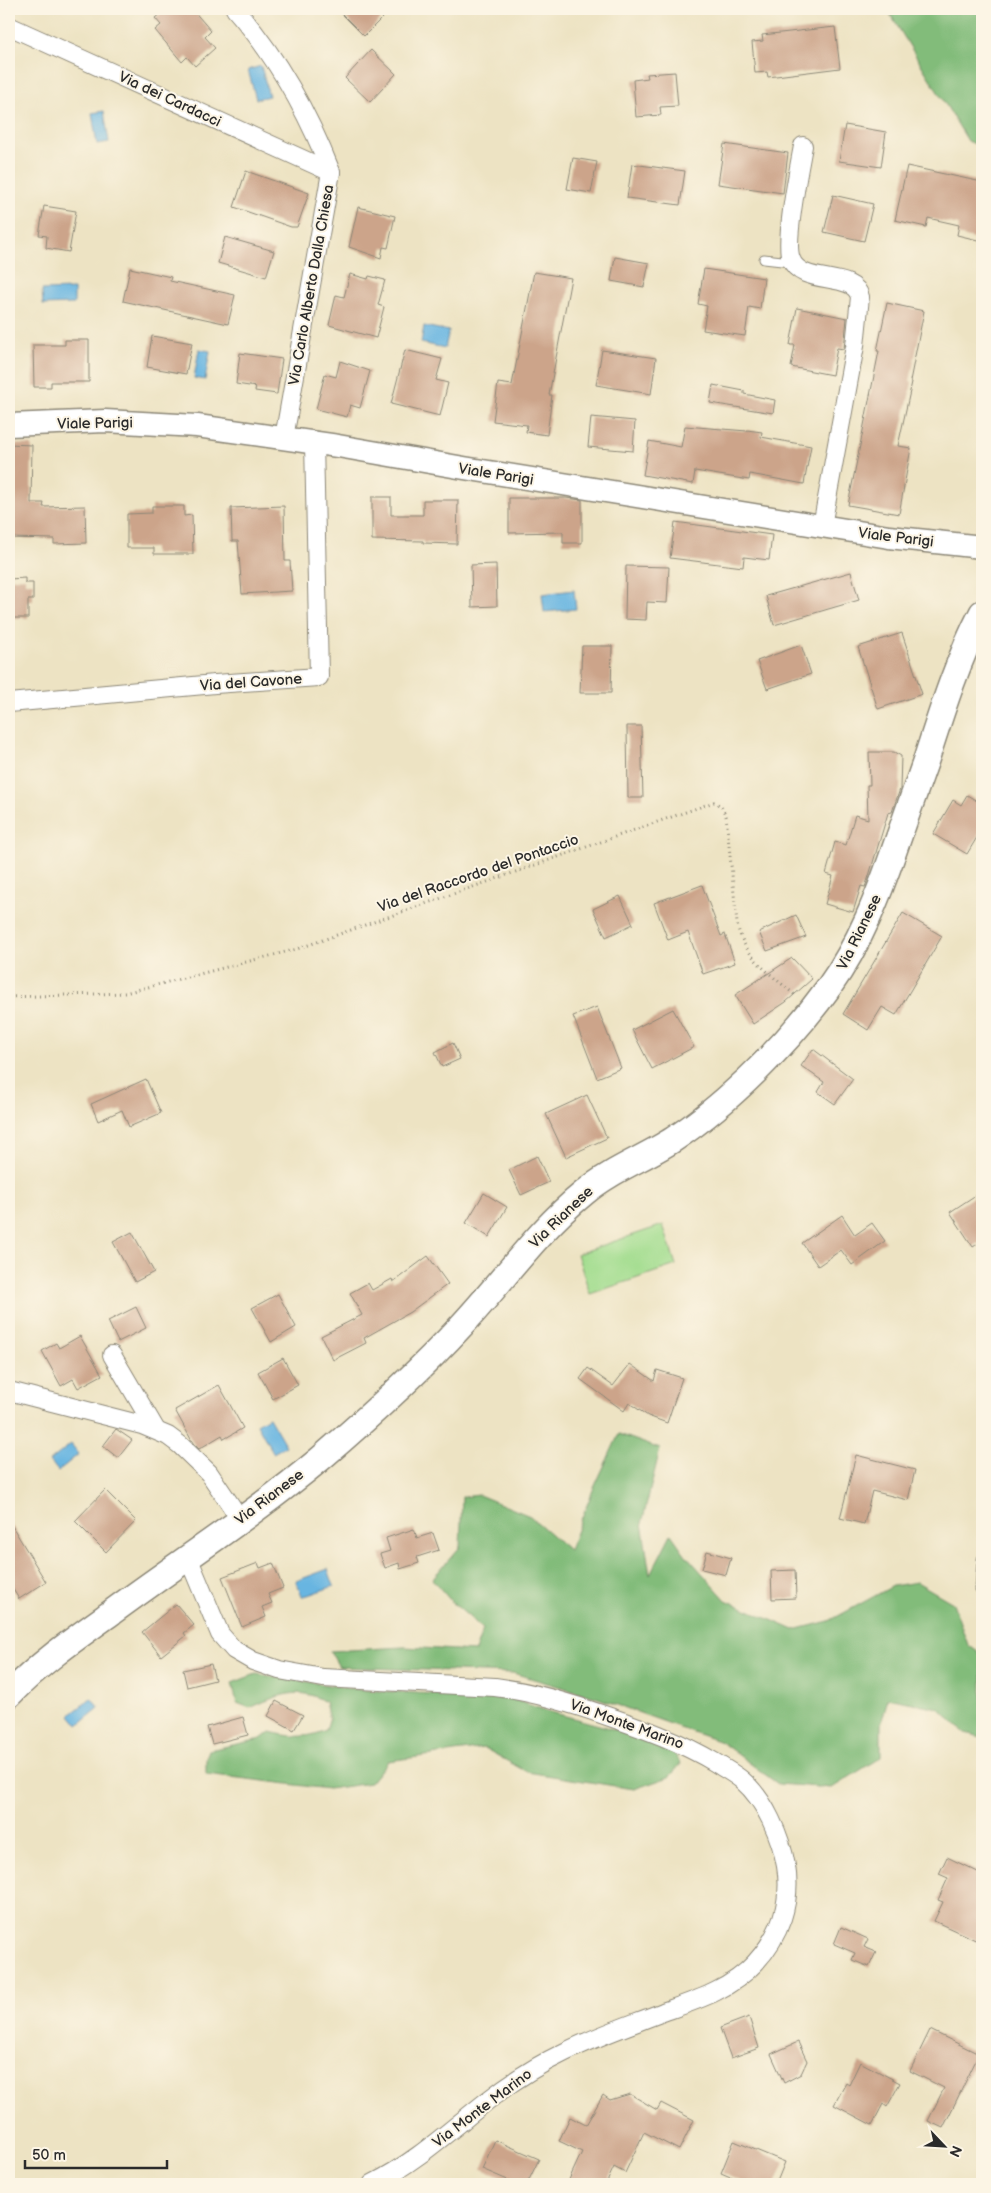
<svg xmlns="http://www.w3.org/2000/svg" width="991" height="2193" font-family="'Balsamiq Sans',sans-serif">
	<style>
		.green { fill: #a3dd8f; stroke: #67845d }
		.forest { fill: #82bc7a; stroke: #567452 }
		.water { fill: #67b5e1; stroke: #497086 }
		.building { fill: #cca48a }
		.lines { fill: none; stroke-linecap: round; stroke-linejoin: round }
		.service-casing { stroke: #8c8777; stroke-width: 11 }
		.minor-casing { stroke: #8c8777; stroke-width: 20 }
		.tertiary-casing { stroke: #8c8777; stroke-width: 25 }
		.secondary-casing { stroke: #8c8777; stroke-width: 28 }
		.path { stroke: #8c8777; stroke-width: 3; stroke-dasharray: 1 4; stroke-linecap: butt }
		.service { stroke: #fff; stroke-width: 9 }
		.minor { stroke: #fff; stroke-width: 18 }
		.tertiary { stroke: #fff; stroke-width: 22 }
		.secondary { stroke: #fff; stroke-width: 25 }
		.labels { text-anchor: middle; stroke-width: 4; stroke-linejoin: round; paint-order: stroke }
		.street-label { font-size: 15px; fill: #2b2b2b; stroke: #fcf5e5 }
	</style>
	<rect width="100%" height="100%" fill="#fcf5e5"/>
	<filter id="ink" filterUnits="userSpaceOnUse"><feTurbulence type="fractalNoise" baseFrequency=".02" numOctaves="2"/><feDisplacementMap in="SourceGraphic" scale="10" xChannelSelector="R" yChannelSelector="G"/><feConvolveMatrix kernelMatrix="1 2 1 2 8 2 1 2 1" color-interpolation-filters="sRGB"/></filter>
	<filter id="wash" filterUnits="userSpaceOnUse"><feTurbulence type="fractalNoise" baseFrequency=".0096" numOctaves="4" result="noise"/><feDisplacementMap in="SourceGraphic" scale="20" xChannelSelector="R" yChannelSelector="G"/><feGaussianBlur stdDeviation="1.12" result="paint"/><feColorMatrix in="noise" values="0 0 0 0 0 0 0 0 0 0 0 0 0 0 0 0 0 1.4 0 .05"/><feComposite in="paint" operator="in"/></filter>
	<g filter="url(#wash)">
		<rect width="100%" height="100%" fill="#ede3c3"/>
		<path class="green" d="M663 1225 676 1265 590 1294 577 1254Z"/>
		<g class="forest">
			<path d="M887 9H982V147L968 141Z"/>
			<path d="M619 1434 660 1449 642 1523 650 1575 671 1534 685 1554 726 1600 794 1630 829 1621 893 1586 917 1582 953 1603 968 1645 982 1655V1737L965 1733 938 1708 888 1698 881 1724V1757L832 1788 778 1784 721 1742 595 1697 513 1673 339 1667 330 1651 404 1647 475 1651 483 1629 452 1602 432 1579 460 1547 462 1497 479 1495 530 1516 569 1550 593 1490Z"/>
			<path d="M256 1674 361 1690 509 1698 547 1711 610 1728 672 1750 681 1764 669 1777 634 1789 527 1772 484 1748 388 1761 370 1783 329 1789 206 1774V1758L209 1750 261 1739 270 1732C291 1737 306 1739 326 1730L329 1720 325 1702C300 1685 276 1696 250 1708L237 1703 232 1683Z"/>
		</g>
		<g class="water">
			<path d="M261 66 269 96 256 99 248 70Z"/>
			<path d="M104 111 109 142 97 144 92 113Z"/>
			<path d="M74 289V304L43 305 42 290Z"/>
			<path d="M424 326 449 331 445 348 421 343Z"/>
			<path d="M199 349 210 351 205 380 194 378Z"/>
			<path d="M574 590 576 609 544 612 542 594Z"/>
			<path d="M269 1417 286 1446 273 1453 257 1424Z"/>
			<path d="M71 1444 79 1454 58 1471 50 1461Z"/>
			<path d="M328 1569 334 1586 302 1597 296 1581Z"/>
			<path d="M91 1698 99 1708 78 1725 70 1715Z"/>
		</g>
		<g id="blocks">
			<g class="building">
				<path d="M166 9H192L211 31 205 37 215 48 195 66 187 57 182 62 155 30 161 25 155 18Z"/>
				<path d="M337 9H391L364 36Z"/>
				<path d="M835 27 840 68 768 77 767 72 755 73 752 42 763 41 762 35Z"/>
				<path d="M371 50 396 74 370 102 345 78Z"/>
				<path d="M675 72 678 106 660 107 661 115 636 117 633 80 648 78 647 74Z"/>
				<path d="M845 125 886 132 881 167 839 161Z"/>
				<path d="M724 144 788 153 783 193 718 184Z"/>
				<path d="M573 158 597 162 591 193 567 189Z"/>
				<path d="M632 164 685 171 680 205 627 198Z"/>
				<path d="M907 166 982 182V241L957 235 959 225 928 218 926 227 895 220Z"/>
				<path d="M246 171 309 193 297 227H291L234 207Z"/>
				<path d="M833 195 873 204 864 241 824 232Z"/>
				<path d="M44 206 76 211 69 252 46 248 47 236 39 235Z"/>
				<path d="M358 207 395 216 388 248 383 247 381 258 349 247Z"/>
				<path d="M225 237 274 251 266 277 218 263Z"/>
				<path d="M615 257 649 263 644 287 611 281Z"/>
				<path d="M130 268 171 277 170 281 235 295 228 324 123 301Z"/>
				<path d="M704 269 764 278 760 309 749 307 745 336 703 330 707 306 698 304Z"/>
				<path d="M534 272 571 278 549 395H552L547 435 526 432 527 425 493 421 498 383 512 385Z"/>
				<path d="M350 274 368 279 369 276 385 280 378 305 384 307 376 338 329 325 336 295 344 297Z"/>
				<path d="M887 303 924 311 910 381 912 382 898 446 911 448 899 514 848 505 879 351H877Z"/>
				<path d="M797 308 847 318 844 349 837 348 832 375 791 367 795 345H790Z"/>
				<path d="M152 336 192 343 186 374 147 367Z"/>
				<path d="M65 340H89V382H51V387H34L33 345H65Z"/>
				<path d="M405 350 442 359 436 380 448 383 440 416 391 404Z"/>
				<path d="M602 350 656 358 651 394 596 385Z"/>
				<path d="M240 353 282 359 277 394 255 391 256 387 236 384Z"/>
				<path d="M340 361 370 371 360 408 350 405 347 417 316 409 325 374 336 377Z"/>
				<path d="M713 385 744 391V394L775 400 773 413 710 403Z"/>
				<path d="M591 417 635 421 633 451 588 447Z"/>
				<path d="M685 426 747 431V430L762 432 761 437 811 446 804 484 750 474 749 480 695 471 693 484 643 475 649 441 681 447Z"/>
				<path d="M9 444 32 445 31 503H44L43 507 85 506 86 543 54 544V539L9 538Z"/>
				<path d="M372 497H391V515H423V500H458L457 544 423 543V541L372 540Z"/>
				<path d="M509 498H566L582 500V543H563V532L509 533Z"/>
				<path d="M152 506H184V516L192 515 193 554H154V548H127V514L152 513Z"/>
				<path d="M284 506 285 561H290L292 591 242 594 238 541H232L231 508Z"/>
				<path d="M675 522 772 535 769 560 744 557 743 567 670 558Z"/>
				<path d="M496 564 497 606 472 607 471 565Z"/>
				<path d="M626 566 669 567 667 603 647 602 646 620 625 619Z"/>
				<path d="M851 572 859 600 774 625 766 596Z"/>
				<path d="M25 578V583H33V600H28V618H9V579Z"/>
				<path d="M902 633 922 694 878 709 858 647Z"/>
				<path d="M801 645 811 674 767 689 757 661Z"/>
				<path d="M582 646H612L611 693H580Z"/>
				<path d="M627 726H641L643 798H628Z"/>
				<path d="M869 752H894L901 756 900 789 892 812 888 813 868 879 865 887 861 886 853 912 825 904 833 876 826 874 835 842 846 845 855 815 868 819 867 785H870Z"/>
				<path d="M967 795 982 804V829L967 854 933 834 953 800 961 805Z"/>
				<path d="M702 885 721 936 725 934 735 963 703 974 688 932 668 940 654 903Z"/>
				<path d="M620 896 633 924 606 937 593 909Z"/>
				<path d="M903 913 942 936 896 1015 882 1007 868 1030 843 1014Z"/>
				<path d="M796 915 806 937 767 951 759 932Z"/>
				<path d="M792 958 812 979 786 1002 753 1024 735 995Z"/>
				<path d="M597 1007 621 1068 597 1078 573 1016Z"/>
				<path d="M673 1009 694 1047 652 1069 632 1030Z"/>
				<path d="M453 1043 460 1059 442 1067 435 1052Z"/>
				<path d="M813 1049 853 1079 835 1104 818 1092 824 1082 801 1066Z"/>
				<path d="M146 1079 161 1113 129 1127 122 1110 98 1121 91 1104Z"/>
				<path d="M587 1095 607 1138 566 1157 546 1114Z"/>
				<path d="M537 1156 549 1182 521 1195 509 1170Z"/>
				<path d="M982 1191V1241L973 1247 950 1212Z"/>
				<path d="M484 1193 507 1207 489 1237 466 1223Z"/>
				<path d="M842 1215 855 1235 872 1223 885 1241 852 1265 841 1250 818 1266 802 1243Z"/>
				<path d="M132 1232 154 1272 135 1282 113 1242Z"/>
				<path d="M428 1256 448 1284 410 1312 364 1338 366 1343 333 1360 321 1336 362 1315 350 1293 368 1283 372 1290 392 1279 393 1282Z"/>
				<path d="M278 1294 296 1327 271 1342 252 1308Z"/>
				<path d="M136 1307 146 1328 118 1342 108 1321Z"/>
				<path d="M80 1336 102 1375 78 1388 73 1379 61 1386 42 1351 56 1343 59 1348Z"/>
				<path d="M283 1358 298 1385 273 1399 258 1372Z"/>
				<path d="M630 1364 654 1381 657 1370 682 1378 667 1423 648 1416 629 1403 624 1411 580 1379 588 1368 613 1386Z"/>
				<path d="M219 1385 243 1428 224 1439 222 1435 199 1449 193 1443 175 1410Z"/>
				<path d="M116 1429 132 1440 118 1458 103 1446Z"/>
				<path d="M856 1455 915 1470 908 1500 872 1491 864 1524 840 1518Z"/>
				<path d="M105 1490 136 1521 106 1552 75 1521Z"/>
				<path d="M9 1521 46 1582 19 1599 9 1583Z"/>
				<path d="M414 1529 417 1538 433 1533 439 1550 417 1557 419 1563 400 1569 399 1563 385 1568 380 1554 390 1551 386 1538Z"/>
				<path d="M707 1551 731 1558 726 1575 702 1569Z"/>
				<path d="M258 1563 260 1568 273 1563 283 1588 268 1594 272 1603 262 1607 266 1617 242 1627 222 1577Z"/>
				<path d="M795 1570 796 1598 772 1599 771 1571Z"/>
				<path d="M176 1604 194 1625 184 1633 186 1636 161 1656 142 1632Z"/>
				<path d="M211 1664 215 1680 187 1687 183 1670Z"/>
				<path d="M276 1701 303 1715 294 1730 268 1716Z"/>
				<path d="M243 1717 248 1735 212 1744 207 1727Z"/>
				<path d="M947 1857 982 1874V1943L934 1921 943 1902 938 1900 948 1878 939 1874Z"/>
				<path d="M841 1927 868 1939 864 1947 876 1952 869 1967 852 1960 855 1953 834 1944Z"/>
				<path d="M749 2017 759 2048 731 2058 720 2028Z"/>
				<path d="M930 2030 979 2054 943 2128 928 2121 944 2088 910 2071Z"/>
				<path d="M798 2042 807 2061 801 2074 784 2083 771 2054Z"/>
				<path d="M860 2062 900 2083 887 2107 883 2104 872 2125 834 2105 846 2083 849 2085Z"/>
				<path d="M630 2094 657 2110 661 2103 694 2120 679 2150 644 2132 625 2173 614 2167 606 2184H567L582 2152 559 2141 570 2117 586 2125 603 2095 610 2100Z"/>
				<path d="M495 2140 539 2159 527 2184H517L482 2169Z"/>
				<path d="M734 2141 785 2162 776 2184H747L721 2173Z"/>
			</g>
		</g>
	</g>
	<g filter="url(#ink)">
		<use href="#blocks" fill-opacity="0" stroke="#8c8777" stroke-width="1"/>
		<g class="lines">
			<g class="service-casing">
				<g id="service">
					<path d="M764 259 791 262"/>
					<path d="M980 1589 982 1559"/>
				</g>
			</g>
			<g class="minor-casing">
				<g id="minor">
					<path d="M235 9C277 57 308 113 331 172L284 438"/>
					<path d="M9 26 331 172"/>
					<path d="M803 146C799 168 784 242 791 259 801 287 854 270 860 297L855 346 822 526"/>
					<path d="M9 703 215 684 319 677 314 442"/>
					<path d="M112 1355 156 1430"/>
					<path d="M9 1391 142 1425 168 1436 180 1445 209 1473 240 1519"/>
					<path d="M188 1557 220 1634 234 1650 253 1661 279 1670 323 1678 495 1687C534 1692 570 1703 607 1716 645 1729 681 1742 716 1763 725 1769 735 1774 743 1781 765 1800 781 1837 786 1866 792 1902 780 1936 755 1963 730 1990 697 2000 663 2012 630 2025 597 2036 565 2052 538 2065 511 2082 487 2101 450 2130 415 2163 372 2184"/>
				</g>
			</g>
			<g class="tertiary-casing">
				<path id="tertiary" d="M9 425 105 421 197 426 338 446 464 468 889 537 982 547"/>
			</g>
			<g class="secondary-casing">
				<path id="secondary" d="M9 1695C39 1664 73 1640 108 1615 178 1563 253 1515 320 1459 369 1417 418 1373 462 1325 503 1281 537 1231 584 1193 611 1170 645 1158 674 1139 730 1102 790 1041 829 987 860 944 879 894 896 845 906 816 916 788 926 760 942 710 958 659 982 613"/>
			</g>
			<g class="path">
				<path d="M980 9 982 13"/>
				<path d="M9 997 125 993 297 949 714 802 721 806 726 816 737 923C743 957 771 974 796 996"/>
			</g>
			<use href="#service" class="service"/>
			<use href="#minor" class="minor"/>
			<use href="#tertiary" class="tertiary"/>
			<use href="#secondary" class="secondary"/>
		</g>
	</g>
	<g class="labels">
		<g class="street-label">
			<text transform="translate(170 99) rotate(25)" y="5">Via dei Cardacci</text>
			<text transform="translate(311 285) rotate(-80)" y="5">Via Carlo Alberto Dalla Chiesa</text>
			<text transform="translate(95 423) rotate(-1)" y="5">Viale Parigi</text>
			<text transform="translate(496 474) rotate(9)" y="5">Viale Parigi</text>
			<text transform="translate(896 537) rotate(7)" y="5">Viale Parigi</text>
			<text transform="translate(251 682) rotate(-4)" y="5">Via del Cavone</text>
			<text transform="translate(478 873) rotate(-19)" y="5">Via del Raccordo del Pontaccio</text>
			<text transform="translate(859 932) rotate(-64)" y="5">Via Rianese</text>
			<text transform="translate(561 1217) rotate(-44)" y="5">Via Rianese</text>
			<text transform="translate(269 1497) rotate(-37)" y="5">Via Rianese</text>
			<text transform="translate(627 1724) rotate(20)" y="5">Via Monte Marino</text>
			<text transform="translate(482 2108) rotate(-37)" y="5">Via Monte Marino</text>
		</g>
	</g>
	<rect width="991" height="2193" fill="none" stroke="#fcf5e5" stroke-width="30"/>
	<g transform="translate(944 2146) rotate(115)" stroke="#fcf5e5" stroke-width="4" paint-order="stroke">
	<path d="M0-4L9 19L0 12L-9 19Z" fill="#2b2b2b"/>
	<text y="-8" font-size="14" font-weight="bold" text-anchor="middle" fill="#2b2b2b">N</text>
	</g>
	<path d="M25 2160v8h142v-8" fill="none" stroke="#2b2b2b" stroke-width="2.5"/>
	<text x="32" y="2160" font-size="15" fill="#2b2b2b" stroke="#fcf5e5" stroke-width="4" paint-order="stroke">50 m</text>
</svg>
